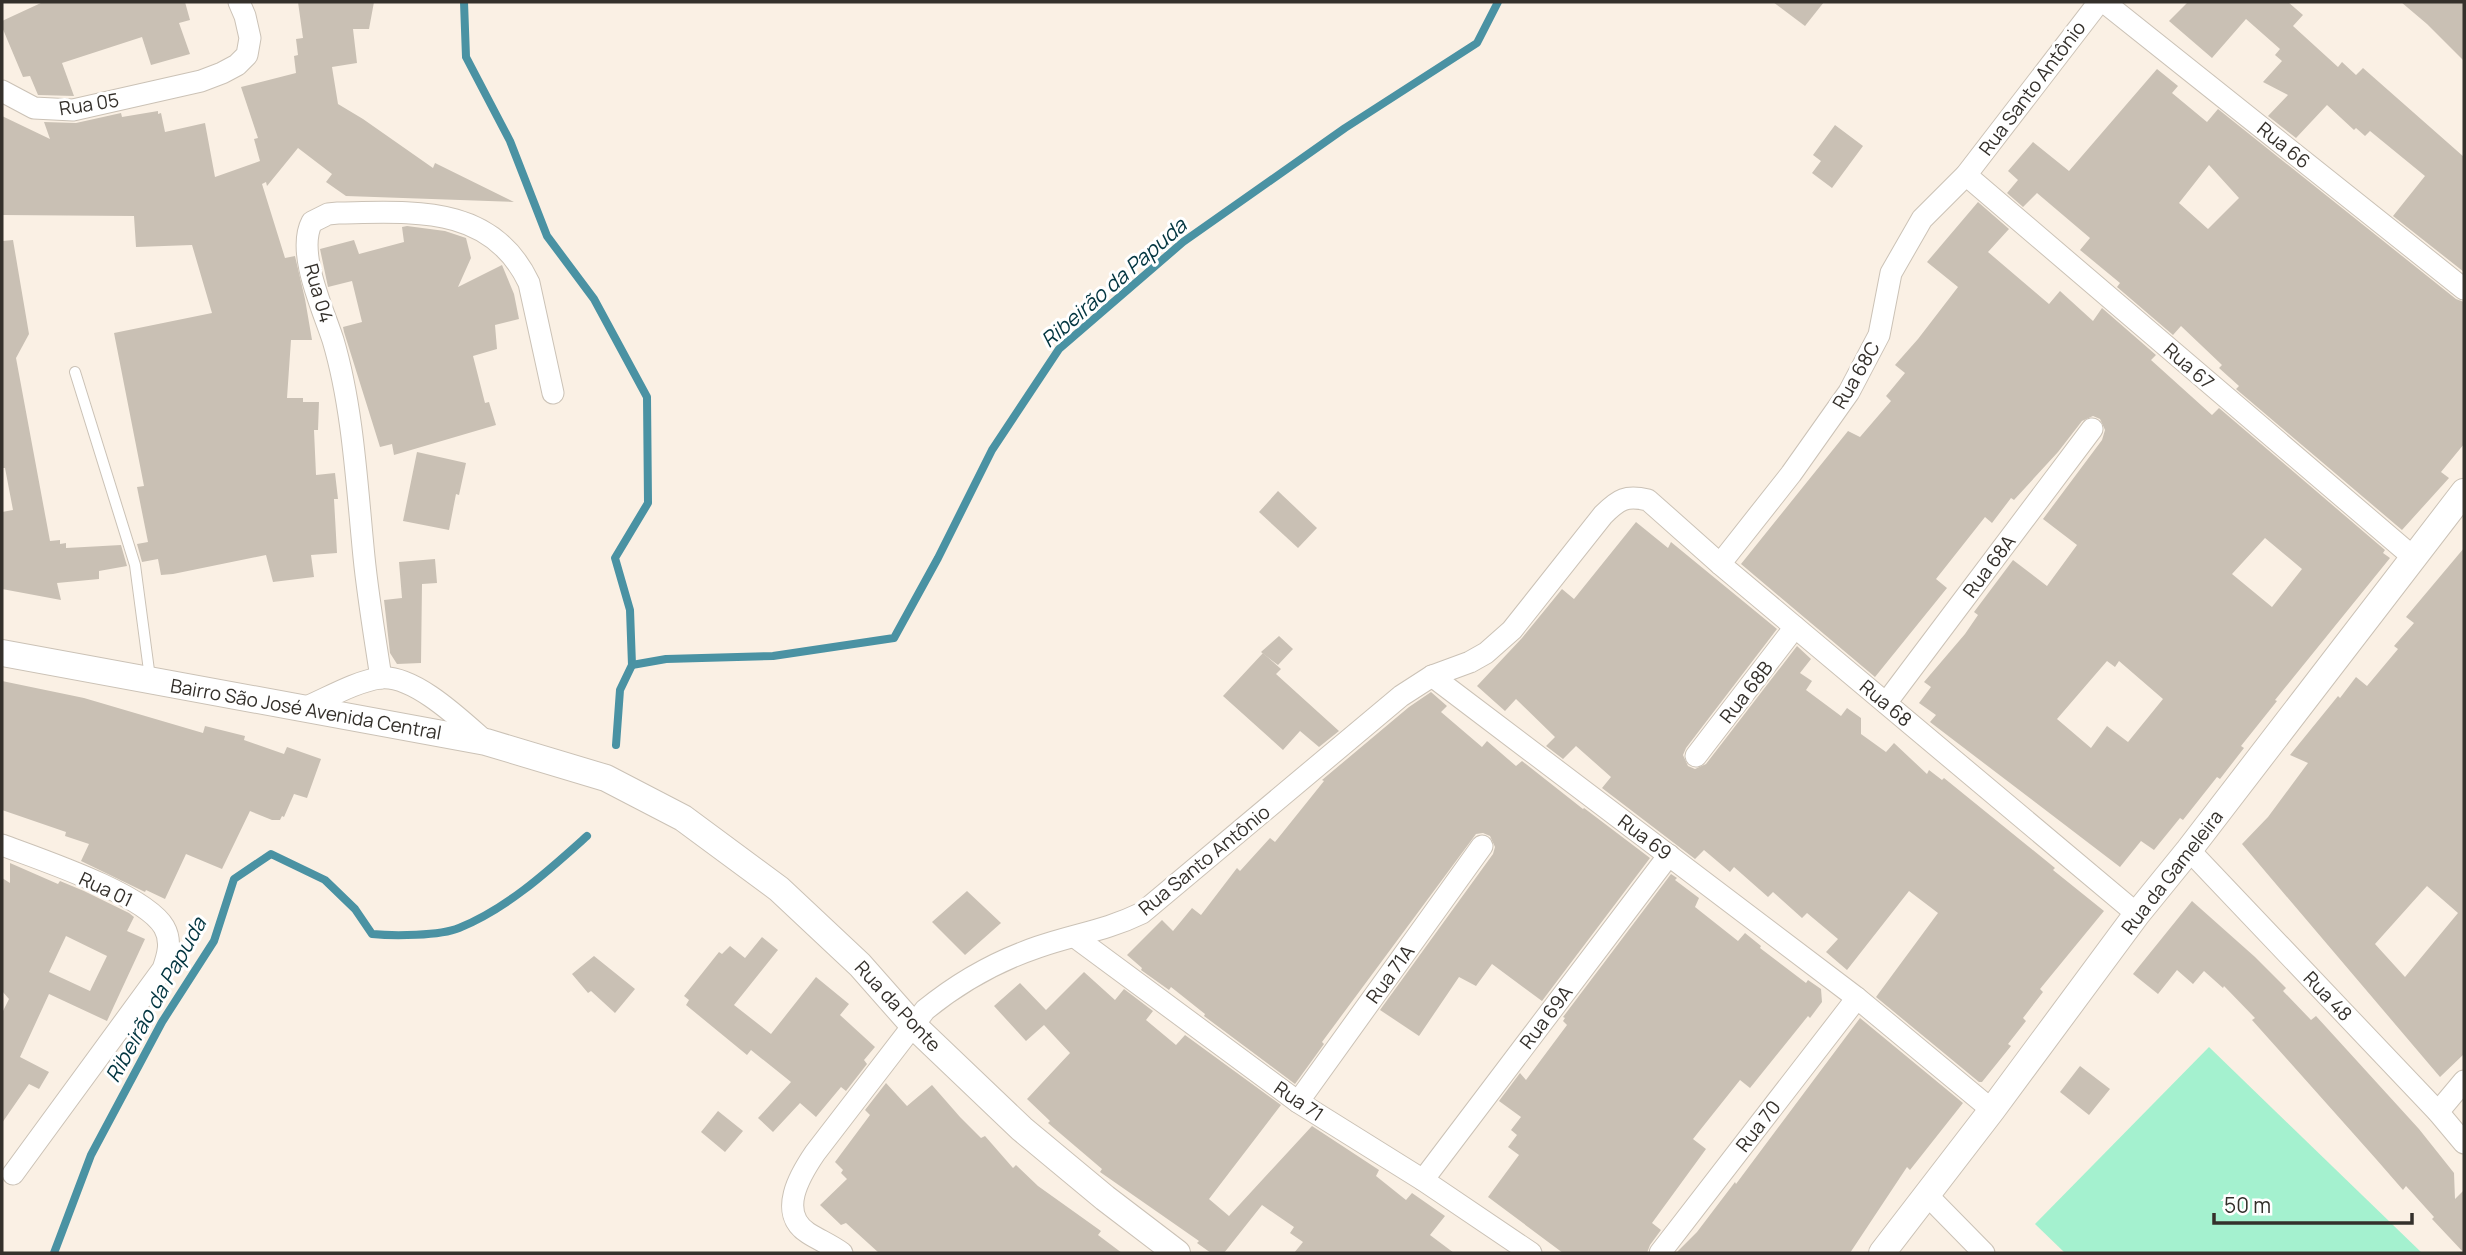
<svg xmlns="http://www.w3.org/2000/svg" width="2466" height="1255" font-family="Manrope,sans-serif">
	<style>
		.green { fill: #a4f1cf }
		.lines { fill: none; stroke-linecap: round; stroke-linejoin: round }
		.stream { stroke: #4a92a3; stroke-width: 8 }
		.building { fill: #c9c0b4; fill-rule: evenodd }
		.service-casing { stroke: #cbc2b6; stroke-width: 12 }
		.minor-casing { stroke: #cbc2b6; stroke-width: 23 }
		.tertiary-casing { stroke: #cbc2b6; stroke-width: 28 }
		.service { stroke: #fff; stroke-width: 10 }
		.minor { stroke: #fff; stroke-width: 21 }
		.tertiary { stroke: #fff; stroke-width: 26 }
		.labels { text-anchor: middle; stroke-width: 6; stroke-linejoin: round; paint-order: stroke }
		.street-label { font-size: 19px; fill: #34302b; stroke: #fff }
		.water-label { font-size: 21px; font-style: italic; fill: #023540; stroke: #fff }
	</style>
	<rect width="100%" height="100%" fill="#faf0e4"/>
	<path class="green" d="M2209 1047 2422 1253H2065L2035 1224Z"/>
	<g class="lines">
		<g class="stream">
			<path d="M464 2 466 57 510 141 547 236 594 299 647 397 648 503 615 558 630 610 632 665 620 690 616 745"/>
			<path d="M632 665 666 659 773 656 894 638 938 558 992 450 1059 349 1183 242 1345 128 1477 43 1498 2"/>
			<path d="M54 1253 91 1155 162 1022 214 941 234 879 271 854 325 880 355 909 372 934C393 936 440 936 459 928 508 908 548 871 587 836"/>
		</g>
	</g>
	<g class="building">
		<path d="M43 2H185L190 20 179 23 190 54 151 65 142 37 62 63 74 96 38 95 30 76 23 77 2 27V21Z"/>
		<path d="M298 2H374L369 29H353L357 63 332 67 338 104 363 119 433 168 435 163 514 202 346 196 326 182 332 174 298 148 267 186 266 182 262 184 285 258 295 256 305 299 312 340H291L287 398H303V402H319L318 430H314L316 475 335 473 338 499H334L337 553 311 555 314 577 273 582 266 555 173 574 161 575 158 559 142 562 137 544 148 542 137 487 144 486 114 333 212 313 192 245 136 247 134 216 2 215V116L50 139 44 122 76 123 121 113 122 117 158 111V114L161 113 165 132 205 123 215 177 260 161 254 139 258 138 241 87 296 73 294 56 298 55 296 39 303 38Z"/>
		<path d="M1773 2H1824L1805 26Z"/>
		<path d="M2188 2H2288L2303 15 2293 26 2338 67 2342 62 2356 75 2363 68 2464 157V272L2393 216 2425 176 2370 131 2365 136 2356 128 2354 130 2327 105 2296 138 2268 116 2288 95 2263 82 2282 61 2275 55 2280 49 2246 19 2212 58 2169 21Z"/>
		<path d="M2401 2H2464V61L2427 24Z"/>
		<path d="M2157 69 2178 86 2172 93 2207 122 2218 109 2456 299 2464 302V444L2441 472 2449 478 2402 530 2236 389 2239 386 2219 368 2222 365 2181 326 2173 335 2117 287 2120 283 2080 250 2090 238 2037 193 2023 207 2007 193 2018 180 2008 171 2033 142 2069 171ZM2209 165 2239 198 2208 229 2179 203Z"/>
		<path d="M1835 125 1863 146 1832 188 1812 173 1821 161 1813 155Z"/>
		<path d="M1978 202 2009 229 1988 252 2049 304 2060 291 2093 321 2102 308 2156 355 2151 360 2212 415 2219 408 2385 550 2383 553 2390 558 2275 700 2277 701 2241 746 2244 748 2220 779 2217 777 2183 820 2180 818 2154 850 2141 841 2120 867 1930 722 1936 715 1919 703 1931 687 1924 682 1965 634 1978 615 1974 612 2013 560 2047 586 2077 545 2043 519 2102 440 2105 430 2100 419 2093 416 2082 421 2058 452 2014 500 2011 498 1992 523 1985 517 1936 579 1947 588 1875 677 1741 564 1848 431 1860 437 1891 401 1886 396 1905 373 1895 365 1918 339 1958 287 1927 262ZM2265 538 2302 569 2272 607 2232 574ZM2107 661 2115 667 2119 661 2163 699 2128 742 2107 726 2091 748 2057 719Z"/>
		<path d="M407 226 445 231 466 238 471 258 458 287 502 265 514 294 519 319 495 325 497 349 473 356 485 403 489 402 496 425 394 455 392 444 380 447 344 332 343 327 362 322 352 281 328 287 320 249 354 240 359 254 404 242 402 227Z"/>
		<path d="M13 240 29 334 16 358 50 541 60 540V544L66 543V548L121 545 127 566 99 571V579L57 583 61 600 2 589V512L13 510 5 468H2V241Z"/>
		<path d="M417 452 466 463 459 495 456 494 449 530 403 521Z"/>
		<path d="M1278 491 1317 528 1298 548 1259 512Z"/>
		<path d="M1636 522 1668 548 1671 542 1777 629 1686 748 1683 755 1688 766 1695 769 1706 764 1797 646 1811 659 1800 673 1812 681 1806 690 1841 716 1847 708 1861 718V734L1886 752 1894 743 1927 774 1929 770 1942 780 1944 778 2055 868 2053 870 2104 911 2040 989 2043 992 2023 1018 2026 1021 2008 1044 2011 1046 1982 1082H1979L1876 997 1938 913 1909 891 1847 970 1826 952 1838 939 1807 913 1802 918 1773 892 1768 897 1734 867 1730 872 1704 850 1695 859 1602 788 1611 777 1576 746 1563 759 1546 746 1555 737 1516 699 1505 711 1477 686 1522 638 1562 589 1574 599Z"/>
		<path d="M2464 548V1054L2440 1077 2242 844 2268 817 2308 763 2290 755 2338 696 2340 698 2356 677 2367 686 2398 649 2394 646 2414 623 2406 617ZM2427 886 2458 913 2405 977 2375 944Z"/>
		<path d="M435 559 437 583 422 584 421 663 397 664 390 653 384 600 402 598 399 562Z"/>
		<path d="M1279 636 1293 649 1278 665 1261 652Z"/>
		<path d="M1263 653 1281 669 1276 674 1339 731 1319 747 1300 731 1283 750 1223 696Z"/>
		<path d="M2 681 84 698 203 733 205 726 245 736 244 740 284 754 287 747 321 759 307 798 294 794 284 817 282 816 280 820H272L250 811 222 869 186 854 165 899 146 890 145 892 81 861 89 844 65 836 66 832 2 810Z"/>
		<path d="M1431 692 1447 706 1441 712 1482 747 1487 741 1516 766 1522 761 1583 809 1584 808 1650 858 1542 1001 1492 964 1476 986 1459 977 1419 1036 1380 1010 1493 854 1495 847 1490 836 1483 833 1476 834 1322 1042 1324 1044 1295 1084 1204 1016 1205 1014 1171 987 1169 990 1141 970 1142 968 1127 955 1162 920 1173 931 1192 908 1201 915 1237 868 1240 871 1270 838 1275 842 1324 781 1322 780 1409 707Z"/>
		<path d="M10 863 58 884 60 881 84 891 129 913 134 917 127 931 145 939 107 1021 49 994 20 1057 49 1072 39 1089 29 1084 2 1123V1013L9 999 2 991V878L10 883ZM66 936 107 956 90 991 49 972Z"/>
		<path d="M1671 874 1677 878 1675 880 1699 898 1695 907 1738 941 1745 933 1761 946 1760 948 1806 983 1808 980 1821 989 1822 1002 1810 1018 1808 1016 1750 1088 1740 1080 1693 1139 1706 1149 1652 1223 1661 1230 1650 1245 1647 1253H1563L1488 1197 1519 1155 1508 1147 1517 1135 1511 1130 1521 1117 1499 1101 1520 1073 1526 1080 1567 1025 1563 1021 1565 1018 1563 1017Z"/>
		<path d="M967 891 1001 923 965 955 932 922Z"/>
		<path d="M2192 901 2255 957 2286 988 2283 991 2311 1020 2316 1016 2419 1129 2454 1173 2455 1199 2464 1190V1253L2432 1219 2434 1217 2406 1186 2403 1190 2376 1159 2252 1020 2255 1018 2224 986 2223 988 2204 971 2193 984 2177 970 2158 994 2133 974Z"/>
		<path d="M762 937 778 950 734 1005 771 1034 816 977 849 1004 840 1015 875 1047 864 1060 867 1064 846 1091 841 1087 816 1117 800 1103 773 1132 758 1118 791 1082 751 1050 747 1055 686 1005 689 1000 684 996 719 952 722 954 730 946 745 958Z"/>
		<path d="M594 956 635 989 615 1013 591 991 588 993 572 974Z"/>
		<path d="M1084 972 1115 1000 1124 989 1153 1011 1146 1020 1176 1045 1185 1035 1281 1105 1209 1199 1229 1216 1312 1126 1379 1170 1376 1176 1406 1200 1412 1193 1445 1216 1430 1235 1454 1253H1294L1303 1242 1290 1233 1294 1227 1262 1205 1224 1253H1211L1197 1243 1199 1241 1100 1172 1102 1169 1048 1123 1050 1121 1027 1099 1070 1053 1044 1025 1026 1041 994 1006 1020 983 1046 1010Z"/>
		<path d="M1860 1018 1963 1103 1910 1170 1907 1167 1850 1253H1676L1697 1232 1735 1182 1736 1184Z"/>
		<path d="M2080 1066 2110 1089 2089 1115 2060 1092Z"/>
		<path d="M886 1083 907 1106 932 1085 960 1117 981 1138 985 1136 1013 1168 1016 1165 1038 1186 1101 1231 1098 1235 1122 1253H879L846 1223 841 1225 820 1205 847 1179 841 1173 843 1170 835 1162 870 1115 865 1110Z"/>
		<path d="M718 1111 743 1131 725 1152 701 1132Z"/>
	</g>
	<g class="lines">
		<g class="service-casing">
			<path id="service" d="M75 372 135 565 150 678"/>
		</g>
		<g class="minor-casing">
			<g id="minor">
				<path d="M2104 2 2464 289"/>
				<path d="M2 91 34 108 73 110 201 81 222 73 237 65 247 55 250 38 245 16 239 2"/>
				<path d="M1966 175 2413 557"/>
				<path d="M1720 564 1791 474 1849 392 1879 335 1891 273 1922 219 1966 175 2099 2"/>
				<path d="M1432 676 1857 998 1992 1110"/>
				<path d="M381 678C375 638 368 597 364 557 357 487 353 407 333 340 323 309 296 252 312 222L328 214 338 213C413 212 492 204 529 283L553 393"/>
				<path d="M1886 703 2092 429"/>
				<path d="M304 708C328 698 354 682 380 678 414 674 462 721 486 742"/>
				<path d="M1696 756 1795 627"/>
				<path d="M2 845C39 859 145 894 164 927 172 941 168 955 163 969L13 1174"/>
				<path d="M2189 850 2438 1112 2464 1143"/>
				<path d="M1075 937 1298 1102 1423 1180 1531 1253"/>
				<path d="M1298 1102 1482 846"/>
				<path d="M2438 1112 2464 1081"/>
				<path d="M1423 1180 1669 855"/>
				<path d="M1927 1195 1984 1253"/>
				<path d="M842 1253C831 1245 819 1240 808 1233 777 1213 800 1175 815 1153L925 1010C958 983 997 961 1038 947 1075 934 1105 931 1142 913L1401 696 1432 676 1470 662 1486 653 1512 630 1603 515C1619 499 1626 495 1648 500L1720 564 2137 914"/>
				<path d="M1660 1253 1857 998"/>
			</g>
		</g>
		<g class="tertiary-casing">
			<g id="tertiary">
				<path d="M2 653 486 742 606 778 683 818 779 889 860 965 913 1025 1022 1129 1105 1198 1177 1253"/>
				<path d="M1882 1253 1992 1110 2137 914 2189 850 2464 492"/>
			</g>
		</g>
		<use href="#service" class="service"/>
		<use href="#minor" class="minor"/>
		<use href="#tertiary" class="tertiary"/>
	</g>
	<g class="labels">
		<g class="street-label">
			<text transform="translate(2032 88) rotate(-53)" y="7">Rua Santo Antônio</text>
			<text transform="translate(89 104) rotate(-9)" y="7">Rua 05</text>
			<text transform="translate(2284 145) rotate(39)" y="7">Rua 66</text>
			<text transform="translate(319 293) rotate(74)" y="7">Rua 04</text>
			<text transform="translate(2189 366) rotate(41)" y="7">Rua 67</text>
			<text transform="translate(1856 375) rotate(-60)" y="7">Rua 68C</text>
			<text transform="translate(1989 566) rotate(-53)" y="7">Rua 68A</text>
			<text transform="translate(1746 692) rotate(-52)" y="7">Rua 68B</text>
			<text transform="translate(1886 703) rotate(40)" y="7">Rua 68</text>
			<text transform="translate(306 709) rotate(10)" y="7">Bairro São José Avenida Central</text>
			<text transform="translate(1645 837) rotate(37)" y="7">Rua 69</text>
			<text transform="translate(1204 860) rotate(-39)" y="7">Rua Santo Antônio</text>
			<text transform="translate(2172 872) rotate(-52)" y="7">Rua da Gameleira</text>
			<text transform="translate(106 889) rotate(25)" y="7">Rua 01</text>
			<text transform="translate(1390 974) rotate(-54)" y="7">Rua 71A</text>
			<text transform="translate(2328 996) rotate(46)" y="7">Rua 48</text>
			<text transform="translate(898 1006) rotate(47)" y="7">Rua da Ponte</text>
			<text transform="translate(1546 1017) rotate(-53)" y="7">Rua 69A</text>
			<text transform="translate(1299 1101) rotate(34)" y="7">Rua 71</text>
			<text transform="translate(1758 1126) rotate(-52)" y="7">Rua 70</text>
		</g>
		<g class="water-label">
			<text transform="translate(1114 283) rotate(-41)" y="7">Ribeirão da Papuda</text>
			<text transform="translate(156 1000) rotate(-61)" y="7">Ribeirão da Papuda</text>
		</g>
	</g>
	<rect width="2466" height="1255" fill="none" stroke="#34302b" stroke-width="7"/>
	<path d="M2214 1213v10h198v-10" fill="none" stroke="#34302b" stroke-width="3.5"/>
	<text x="2224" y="1213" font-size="21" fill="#34302b" stroke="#ffffff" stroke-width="5" paint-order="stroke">50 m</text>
</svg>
